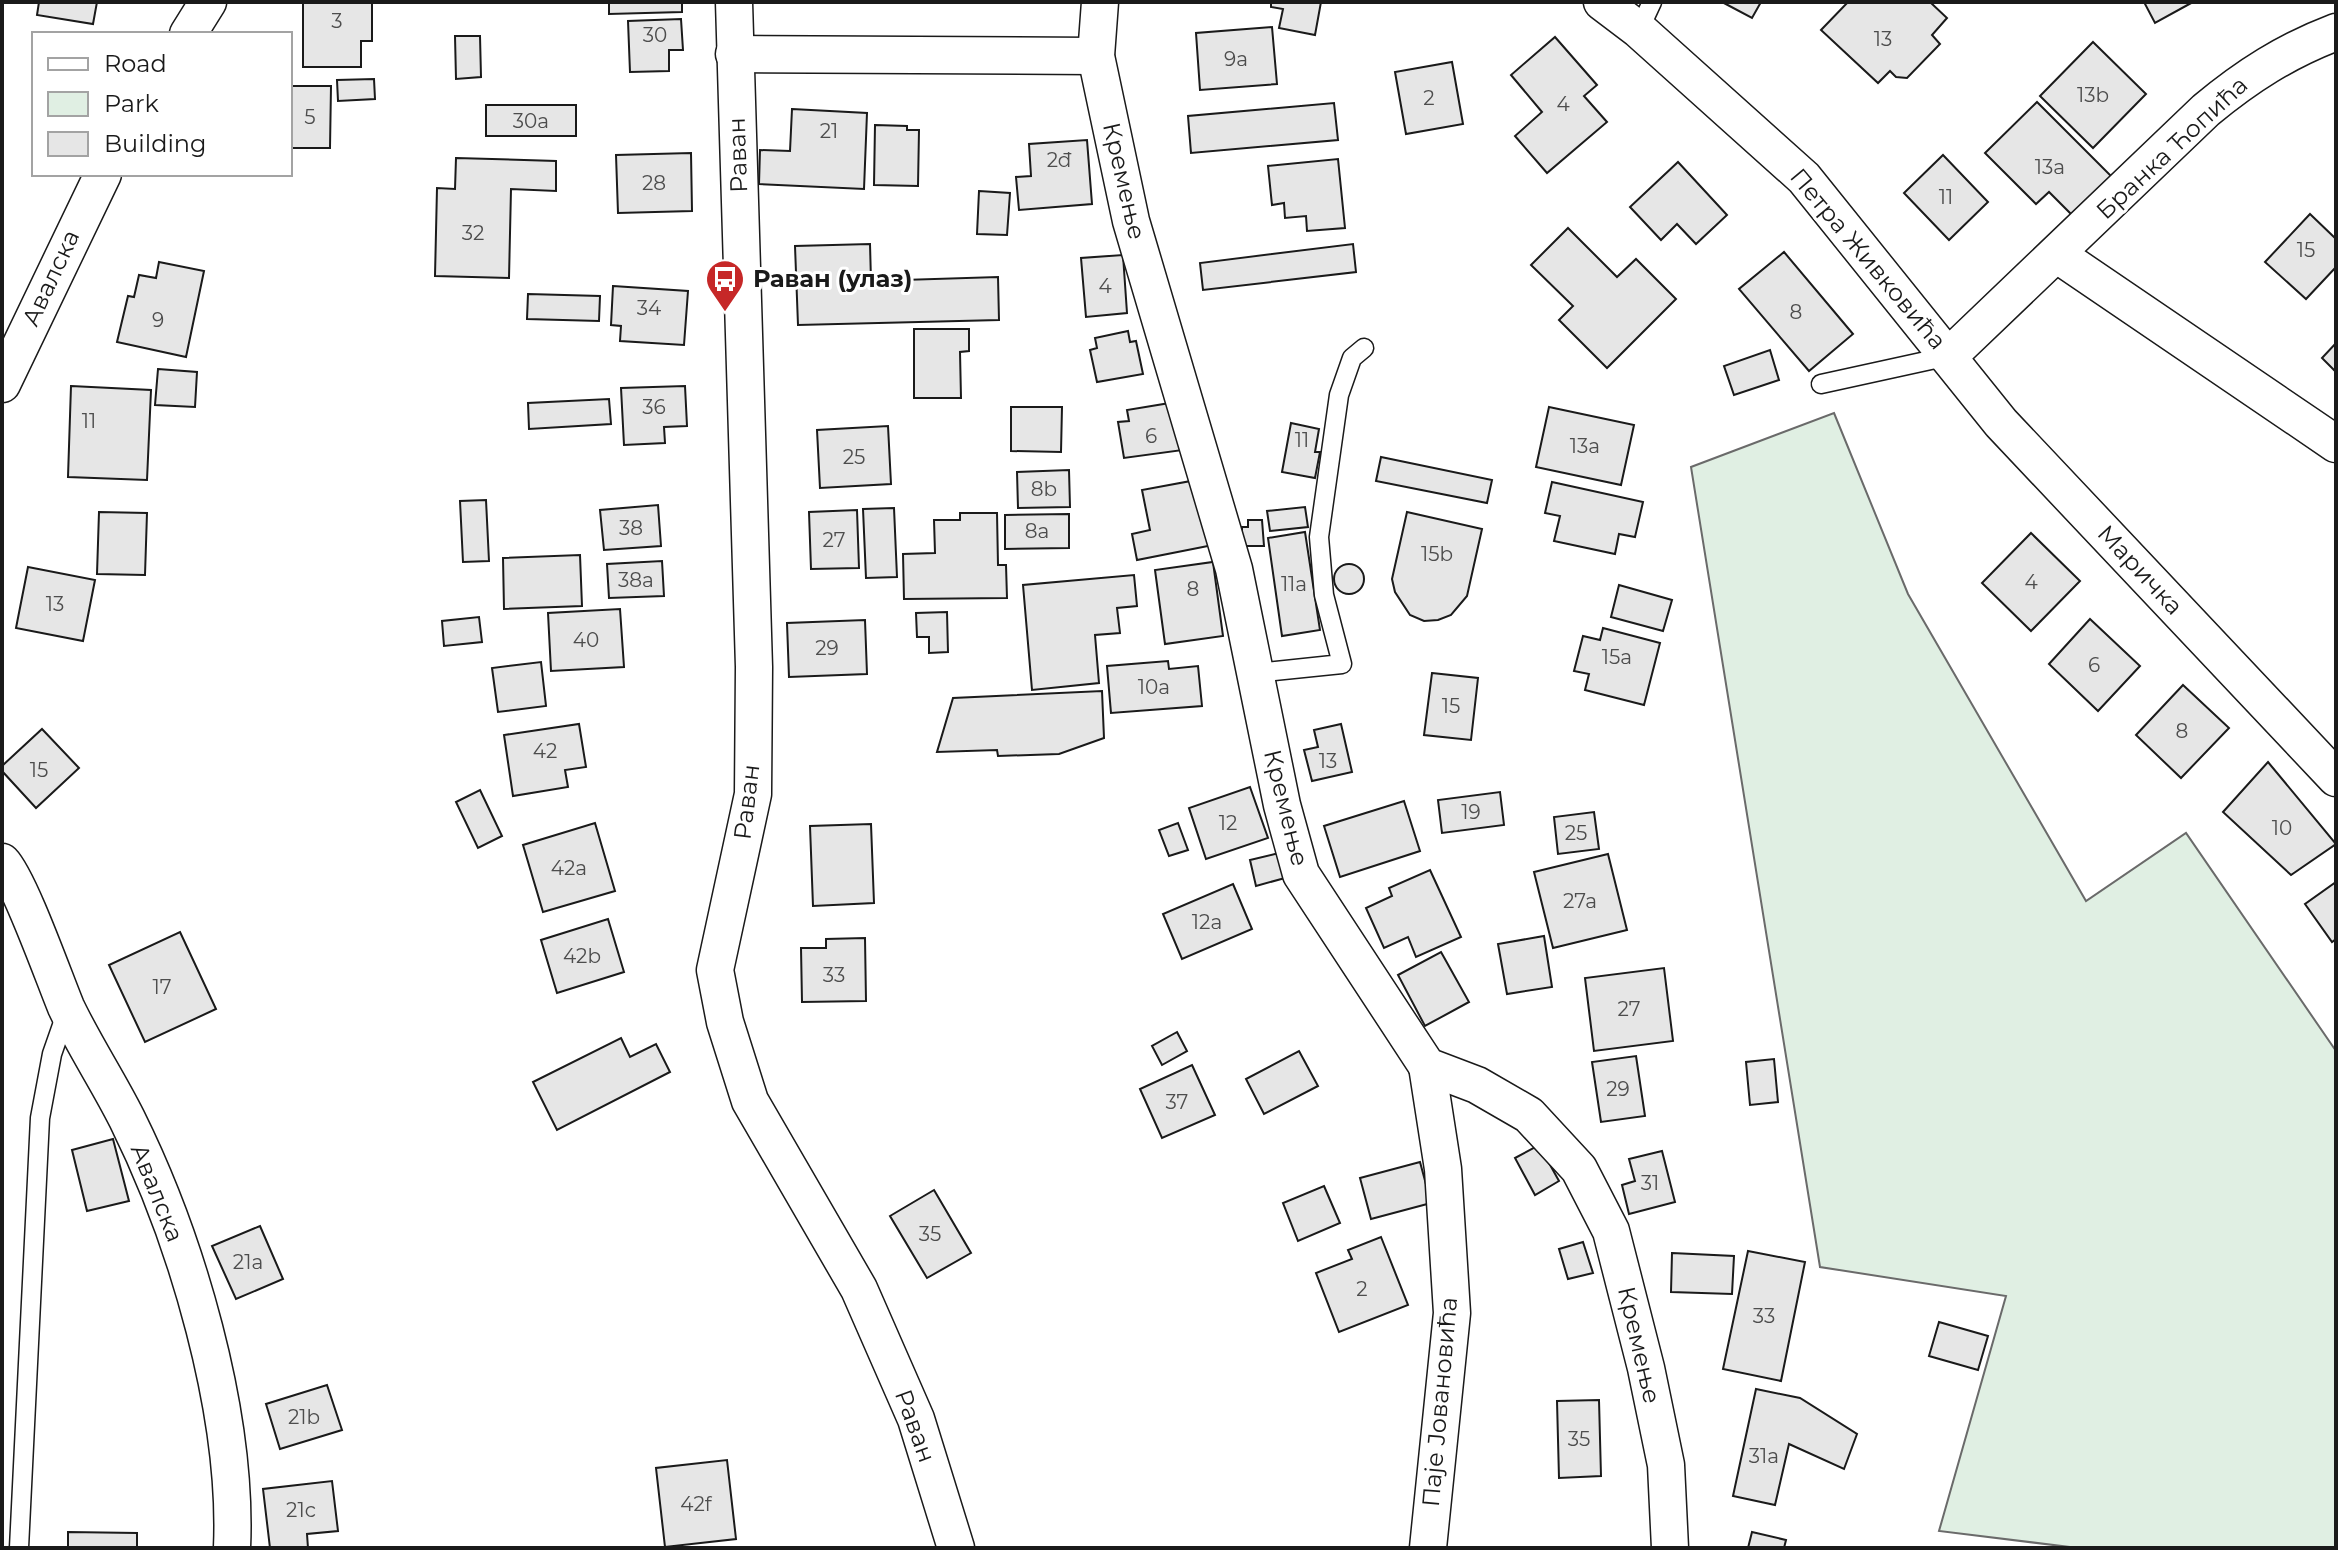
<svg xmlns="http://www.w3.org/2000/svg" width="2338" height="1550" font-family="Montserrat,sans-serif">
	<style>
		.green { fill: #e0efe3; stroke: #6a6a6a; stroke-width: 2 }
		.building { fill: #e6e6e6; stroke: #1a1a1a; stroke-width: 2 }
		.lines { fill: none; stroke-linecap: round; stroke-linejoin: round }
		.service-casing { stroke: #1a1a1a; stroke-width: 21 }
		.minor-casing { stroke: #1a1a1a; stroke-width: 39 }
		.service { stroke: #fff; stroke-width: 18 }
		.minor { stroke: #fff; stroke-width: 36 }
		.labels { text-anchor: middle; stroke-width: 6; stroke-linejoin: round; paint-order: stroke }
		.number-label { font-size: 20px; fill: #4d4d4d }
		.street-label { font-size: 24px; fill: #1a1a1a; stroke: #fff }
		.poi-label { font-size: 24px; font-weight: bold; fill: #1a1a1a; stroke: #fff; text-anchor: start }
	</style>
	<rect width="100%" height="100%" fill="#fff"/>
	<path class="green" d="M1834 413 1908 594 2086 901 2186 833 2336 1051V1548H2078L1939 1531 2006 1296 1820 1267 1691 467Z"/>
	<g class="building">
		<path d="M39 2H97L93 24 37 15Z"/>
		<path d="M303 2H372V41H361V67H303Z"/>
		<path d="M609 2H682V12L609 14Z"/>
		<path d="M1271 2H1321L1315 35 1279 28 1283 9 1271 7Z"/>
		<path d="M1722 2H1761L1752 18Z"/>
		<path d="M1848 2H1930L1947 18 1932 35 1940 44 1907 78 1896 77 1890 71 1878 83 1821 30Z"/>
		<path d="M2144 2H2193L2155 23Z"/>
		<path d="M681 19 683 50H669V71L630 72 628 21Z"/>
		<path d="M1272 27 1277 84 1200 90 1196 33Z"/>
		<path d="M455 36H480L481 77 456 79Z"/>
		<path d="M1555 37 1597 85 1584 96 1607 122 1547 173 1515 136 1542 112 1511 75Z"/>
		<path d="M2093 42 2146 94 2093 148 2040 96Z"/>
		<path d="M1452 62 1463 124 1406 134 1395 72Z"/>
		<path d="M374 79 375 99 338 101 337 80Z"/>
		<path d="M290 86H331L330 148H290Z"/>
		<path d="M2037 102 2116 181 2078 221 2049 192 2036 204 1985 153Z"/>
		<path d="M1334 103 1338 140 1191 153 1188 116Z"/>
		<rect x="486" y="105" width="90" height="31"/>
		<path d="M792 109 867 113 864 189 759 184 760 150 790 151Z"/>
		<path d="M875 125 907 126V130H919L918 186 874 185Z"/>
		<path d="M1087 140 1092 204 1019 210 1016 177 1031 176 1029 144Z"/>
		<path d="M691 153 692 211 618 213 616 155Z"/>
		<path d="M1943 155 1988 202 1949 240 1904 193Z"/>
		<path d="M456 158 556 161V191L511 189 509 278 435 276 437 188 455 189Z"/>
		<path d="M1338 159 1345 228 1307 231 1306 216 1285 218 1284 203 1272 205 1268 166Z"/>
		<path d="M1678 162 1727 215 1696 244 1677 224 1661 240 1630 207Z"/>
		<path d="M979 191 1010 193 1007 235 977 234Z"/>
		<path d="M2310 214 2336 239V267L2306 299 2265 262Z"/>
		<path d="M1568 228 1617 277 1636 259 1676 299 1607 368 1559 320 1573 306 1531 265Z"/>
		<path d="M870 244 871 281 998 277 999 320 798 325 795 246Z"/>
		<path d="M1353 244 1356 272 1203 290 1200 263Z"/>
		<path d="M1784 252 1853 334 1809 371 1739 289Z"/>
		<path d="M1123 255 1127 313 1086 317 1081 258Z"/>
		<path d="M159 262 204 271 186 357 117 342 128 296 134 297 139 275 156 278Z"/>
		<path d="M613 286 688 291 684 345 620 341 621 326 611 325Z"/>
		<path d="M528 294 600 296 599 321 527 319Z"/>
		<path d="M914 329H969V351L960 352 961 398H914Z"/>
		<path d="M1128 331 1130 342 1136 341 1143 374 1097 382 1090 350 1097 348 1095 338Z"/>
		<path d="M2336 343V372L2322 358Z"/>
		<path d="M1770 350 1779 380 1734 395 1724 366Z"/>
		<path d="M158 369 197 372 195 407 155 405Z"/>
		<path d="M71 386 151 390 147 480 68 477Z"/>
		<path d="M685 386 687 426 664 427 665 443 624 445 621 388Z"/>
		<path d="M609 399 611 424 529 429 528 403Z"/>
		<path d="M1176 402 1183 450 1124 458 1118 422 1129 421 1127 410Z"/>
		<path d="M1011 407H1062L1061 452 1011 451Z"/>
		<path d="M1549 407 1634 425 1621 485 1536 467Z"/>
		<path d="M1291 423 1319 429 1315 452H1320L1315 478 1282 472Z"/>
		<path d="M888 426 891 484 820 488 817 430Z"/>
		<path d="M1381 457 1492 480 1487 503 1376 481Z"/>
		<path d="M1069 470 1070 507 1018 508 1017 472Z"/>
		<path d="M1191 481 1213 545 1137 560 1132 534 1150 530 1142 490Z"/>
		<path d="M1552 482 1643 502 1635 537 1619 534 1615 554 1554 541 1560 516 1545 513Z"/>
		<path d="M486 500 489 561 463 562 460 501Z"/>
		<path d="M658 505 661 546 604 550 600 510Z"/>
		<path d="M1305 507 1308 527 1270 531 1267 511Z"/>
		<path d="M894 508 897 577 866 578 863 509Z"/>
		<path d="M857 510 859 568 811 569 809 512Z"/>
		<path d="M99 512 147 513 145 575 97 574Z"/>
		<path d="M1407 512 1482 529 1467 596 1451 615 1438 620 1424 621 1410 615 1395 592 1392 579Z"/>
		<path d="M960 513H997L998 565H1006L1007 598 904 599 903 554 935 553 934 520H960Z"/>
		<path d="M1069 514V548L1005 549V515Z"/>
		<path d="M1248 520H1262L1264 546H1242V527H1248Z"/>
		<path d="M1305 532 1320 630 1282 636 1268 538Z"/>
		<path d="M2031 533 2080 581 2031 631 1982 583Z"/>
		<path d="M580 555 582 606 504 609 503 558Z"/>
		<path d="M662 561 664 596 609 598 607 564Z"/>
		<path d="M1213 562 1223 636 1165 644 1155 570Z"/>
		<circle cx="1349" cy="579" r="15"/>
		<path d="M28 567 95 580 83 641 16 628Z"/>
		<path d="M1134 575 1137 606 1117 608 1120 633 1095 635 1099 683 1032 690 1023 585Z"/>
		<path d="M1619 585 1672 600 1663 631 1611 617Z"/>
		<path d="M620 609 624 667 551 671 548 613Z"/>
		<path d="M947 612 948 652 929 653V637H917L916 613Z"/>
		<path d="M479 617 482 642 444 646 442 621Z"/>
		<path d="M2090 619 2140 666 2098 711 2049 664Z"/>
		<path d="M865 620 867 674 789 677 787 623Z"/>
		<path d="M1603 628 1660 643 1644 705 1585 690 1589 674 1574 671 1583 636 1600 640Z"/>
		<path d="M1168 661 1169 669 1198 666 1202 706 1111 713 1107 666Z"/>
		<path d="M541 662 546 706 498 712 492 668Z"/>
		<path d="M1432 673 1478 678 1471 740 1424 735Z"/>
		<path d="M2183 685 2229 728 2181 778 2136 735Z"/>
		<path d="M1102 691 1104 738 1059 754 998 756 997 750 937 752 953 698Z"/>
		<path d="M579 724 586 767 565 770 568 787 513 796 504 735Z"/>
		<path d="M1341 724 1352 772 1312 781 1304 750 1318 747 1314 730Z"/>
		<path d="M42 729 79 768 36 808 2 771V766Z"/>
		<path d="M2268 762 2336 844 2291 875 2223 812Z"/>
		<path d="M1250 787 1268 838 1206 859 1189 808Z"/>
		<path d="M480 790 502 836 478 848 456 802Z"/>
		<path d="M1500 792 1504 825 1442 833 1438 800Z"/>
		<path d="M1404 801 1420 851 1340 877 1324 826Z"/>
		<path d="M1594 812 1599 849 1558 854 1554 817Z"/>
		<path d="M595 823 615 891 543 912 523 845Z"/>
		<path d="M1178 823 1188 850 1169 856 1159 830Z"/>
		<path d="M871 824 874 903 813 906 810 826Z"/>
		<path d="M1279 853 1285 878 1256 886 1250 860Z"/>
		<path d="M1608 854 1627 930 1553 948 1534 872Z"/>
		<path d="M1430 870 1461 937 1416 957 1408 937 1384 948 1366 908 1392 896 1389 888Z"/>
		<path d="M2336 882V939L2332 942 2305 904Z"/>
		<path d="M1233 884 1252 929 1182 959 1163 914Z"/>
		<path d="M608 919 624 972 557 993 541 940Z"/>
		<path d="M180 932 216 1009 145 1042 109 965Z"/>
		<path d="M1544 936 1552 987 1507 994 1498 944Z"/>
		<path d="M865 938 866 1001 802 1002 801 948H826V939Z"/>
		<path d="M1441 952 1469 1002 1425 1026 1398 975Z"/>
		<path d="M1664 968 1673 1041 1594 1051 1585 978Z"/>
		<path d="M1177 1032 1187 1051 1162 1065 1152 1046Z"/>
		<path d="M621 1038 630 1057 656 1044 670 1072 557 1130 533 1082Z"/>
		<path d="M1299 1051 1318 1086 1264 1114 1246 1079Z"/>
		<path d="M1636 1056 1645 1116 1601 1122 1592 1062Z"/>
		<path d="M1774 1059 1778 1102 1750 1105 1746 1062Z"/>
		<path d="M1192 1065 1215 1115 1162 1138 1140 1089Z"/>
		<path d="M113 1139 129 1201 87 1211 72 1150Z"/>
		<path d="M1539 1145 1559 1181 1535 1195 1515 1158Z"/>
		<path d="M1662 1151 1675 1202 1629 1214 1622 1185 1635 1181 1629 1159Z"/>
		<path d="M1420 1162 1431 1203 1371 1219 1360 1178Z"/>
		<path d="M1324 1186 1340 1223 1298 1241 1283 1203Z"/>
		<path d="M934 1190 971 1253 927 1278 890 1216Z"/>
		<path d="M260 1226 283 1279 236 1299 212 1246Z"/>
		<path d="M1381 1237 1408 1305 1339 1332 1316 1273 1352 1259 1348 1250Z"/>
		<path d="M1583 1242 1593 1273 1568 1279 1559 1249Z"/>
		<path d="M1748 1251 1805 1262 1781 1381 1723 1369Z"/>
		<path d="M1672 1253 1734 1256 1732 1294 1671 1292Z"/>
		<path d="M1939 1322 1988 1336 1978 1370 1929 1356Z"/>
		<path d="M327 1385 342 1430 280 1449 266 1404Z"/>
		<path d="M1756 1389 1800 1398 1857 1434 1844 1469 1789 1444 1775 1505 1733 1496Z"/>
		<path d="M1599 1400 1601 1476 1559 1478 1557 1401Z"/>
		<path d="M727 1460 736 1539 665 1547 656 1468Z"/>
		<path d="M332 1481 338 1531 307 1534 308 1548H270L263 1489Z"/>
		<path d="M68 1532 137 1533V1548H68Z"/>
		<path d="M1752 1532 1786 1540 1784 1548H1748Z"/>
	</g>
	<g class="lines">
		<g class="service-casing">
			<g id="service">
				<path d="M1639 30 1652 2"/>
				<path d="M1821 384 1949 356"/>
				<path d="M1256 673 1342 664 1324 595 1319 537 1339 395 1352 358 1364 348"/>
				<path d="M19 1548 40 1118 52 1054 67 1011"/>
			</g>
		</g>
		<g class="minor-casing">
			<g id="minor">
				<path d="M734 2 754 667 753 794 715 970 725 1022 750 1101 859 1289 916 1419 956 1548"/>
				<path d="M1100 2 1096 56 1131 221 1234 569 1282 805 1301 874 1427 1066 1477 1085 1529 1115 1579 1169 1611 1231 1646 1368 1666 1465 1670 1548"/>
				<path d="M1602 2 1639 30 1804 178 2001 423 2336 778"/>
				<path d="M188 34 208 2"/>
				<path d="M734 54 1096 56"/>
				<path d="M2058 255 2336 444"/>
				<path d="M1949 356 2206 110C2247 76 2286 51 2336 32"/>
				<path d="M2 384 103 174"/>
				<path d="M2 862C19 879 54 978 66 1007 84 1045 108 1081 127 1119 187 1240 238 1413 232 1548"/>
				<path d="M1427 1066 1443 1169 1452 1313 1428 1548"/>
			</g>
		</g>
		<use href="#service" class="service"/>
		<use href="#minor" class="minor"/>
	</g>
	<defs>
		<g id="bus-pin" transform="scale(2)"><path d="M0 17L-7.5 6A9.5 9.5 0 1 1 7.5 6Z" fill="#c62828" stroke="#fff"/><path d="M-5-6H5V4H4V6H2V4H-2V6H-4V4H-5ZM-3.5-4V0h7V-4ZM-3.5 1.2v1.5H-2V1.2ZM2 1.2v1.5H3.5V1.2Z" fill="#fff"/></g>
	</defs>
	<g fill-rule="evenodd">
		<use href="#bus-pin" x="725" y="279"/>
	</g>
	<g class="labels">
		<g class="number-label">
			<text x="337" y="28">3</text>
			<text x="655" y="42">30</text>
			<text x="1883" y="46">13</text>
			<text x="1236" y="66">9a</text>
			<text x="2093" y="102">13b</text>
			<text x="1429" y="105">2</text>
			<text x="1563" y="111">4</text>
			<text x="310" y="124">5</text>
			<text x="531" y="128">30a</text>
			<text x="829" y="138">21</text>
			<text x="1059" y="167">2đ</text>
			<text x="2050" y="174">13a</text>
			<text x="654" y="190">28</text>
			<text x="1946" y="204">11</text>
			<text x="473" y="240">32</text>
			<text x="2306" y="257">15</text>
			<text x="1105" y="293">4</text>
			<text x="649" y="315">34</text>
			<text x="1796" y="319">8</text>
			<text x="158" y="327">9</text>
			<text x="654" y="414">36</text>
			<text x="89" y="428">11</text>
			<text x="1151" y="443">6</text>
			<text x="1302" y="447">11</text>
			<text x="1585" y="453">13a</text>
			<text x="854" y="464">25</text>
			<text x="1044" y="496">8b</text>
			<text x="631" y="535">38</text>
			<text x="1037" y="538">8a</text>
			<text x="834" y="547">27</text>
			<text x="1437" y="561">15b</text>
			<text x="636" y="587">38a</text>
			<text x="2031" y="589">4</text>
			<text x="1294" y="591">11a</text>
			<text x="1193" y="596">8</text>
			<text x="55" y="611">13</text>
			<text x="586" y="647">40</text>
			<text x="827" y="655">29</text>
			<text x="1617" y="664">15a</text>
			<text x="2094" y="672">6</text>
			<text x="1154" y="694">10a</text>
			<text x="1451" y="713">15</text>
			<text x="2182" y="738">8</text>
			<text x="545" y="758">42</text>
			<text x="1328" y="768">13</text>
			<text x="39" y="777">15</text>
			<text x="1471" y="819">19</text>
			<text x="1228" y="830">12</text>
			<text x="2282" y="835">10</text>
			<text x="1576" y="840">25</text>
			<text x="569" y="875">42a</text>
			<text x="1580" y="908">27a</text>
			<text x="1207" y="929">12a</text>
			<text x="582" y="963">42b</text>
			<text x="834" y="982">33</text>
			<text x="162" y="994">17</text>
			<text x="1629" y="1016">27</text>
			<text x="1618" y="1096">29</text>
			<text x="1177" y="1109">37</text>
			<text x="1650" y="1190">31</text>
			<text x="930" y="1241">35</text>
			<text x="248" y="1269">21a</text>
			<text x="1362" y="1296">2</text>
			<text x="1764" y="1323">33</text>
			<text x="304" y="1424">21b</text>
			<text x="1579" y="1446">35</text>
			<text x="1764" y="1463">31a</text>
			<text x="696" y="1511">42f</text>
			<text x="301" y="1517">21c</text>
		</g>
		<g class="street-label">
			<text transform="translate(2172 148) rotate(-43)" y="8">Бранка Ћопића</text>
			<text transform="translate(738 155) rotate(-92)" y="8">Раван</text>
			<text transform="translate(1124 181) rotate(77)" y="8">Кремење</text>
			<text transform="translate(1868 259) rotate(50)" y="8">Петра Живковића</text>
			<text transform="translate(51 278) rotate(-65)" y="8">Авалска</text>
			<text transform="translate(2140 570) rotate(47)" y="8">Маричка</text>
			<text transform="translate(747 802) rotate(-83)" y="8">Раван</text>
			<text transform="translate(1286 808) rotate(76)" y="8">Кремење</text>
			<text transform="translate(157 1193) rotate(68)" y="8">Авалска</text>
			<text transform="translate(1639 1345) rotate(77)" y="8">Кремење</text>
			<text transform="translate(1440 1402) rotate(-85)" y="8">Паје Јовановића</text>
			<text transform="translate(915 1426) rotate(70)" y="8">Раван</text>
		</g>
		<g class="poi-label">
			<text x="753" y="287">Раван (улаз)</text>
		</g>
	</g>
	<rect width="2338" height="1550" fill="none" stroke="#1a1a1a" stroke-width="8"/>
	<rect x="32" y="32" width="260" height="144" fill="#ffffff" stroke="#a3a3a3" stroke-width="2"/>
	<rect x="48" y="58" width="40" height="12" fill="#ffffff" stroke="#a3a3a3" stroke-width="2"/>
	<text x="104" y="72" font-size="24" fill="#1a1a1a">Road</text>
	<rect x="48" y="92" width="40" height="24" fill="#e0efe3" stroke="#a3a3a3" stroke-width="2"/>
	<text x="104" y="112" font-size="24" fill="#1a1a1a">Park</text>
	<rect x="48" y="132" width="40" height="24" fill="#e6e6e6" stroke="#a3a3a3" stroke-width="2"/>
	<text x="104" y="152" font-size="24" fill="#1a1a1a">Building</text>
</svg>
